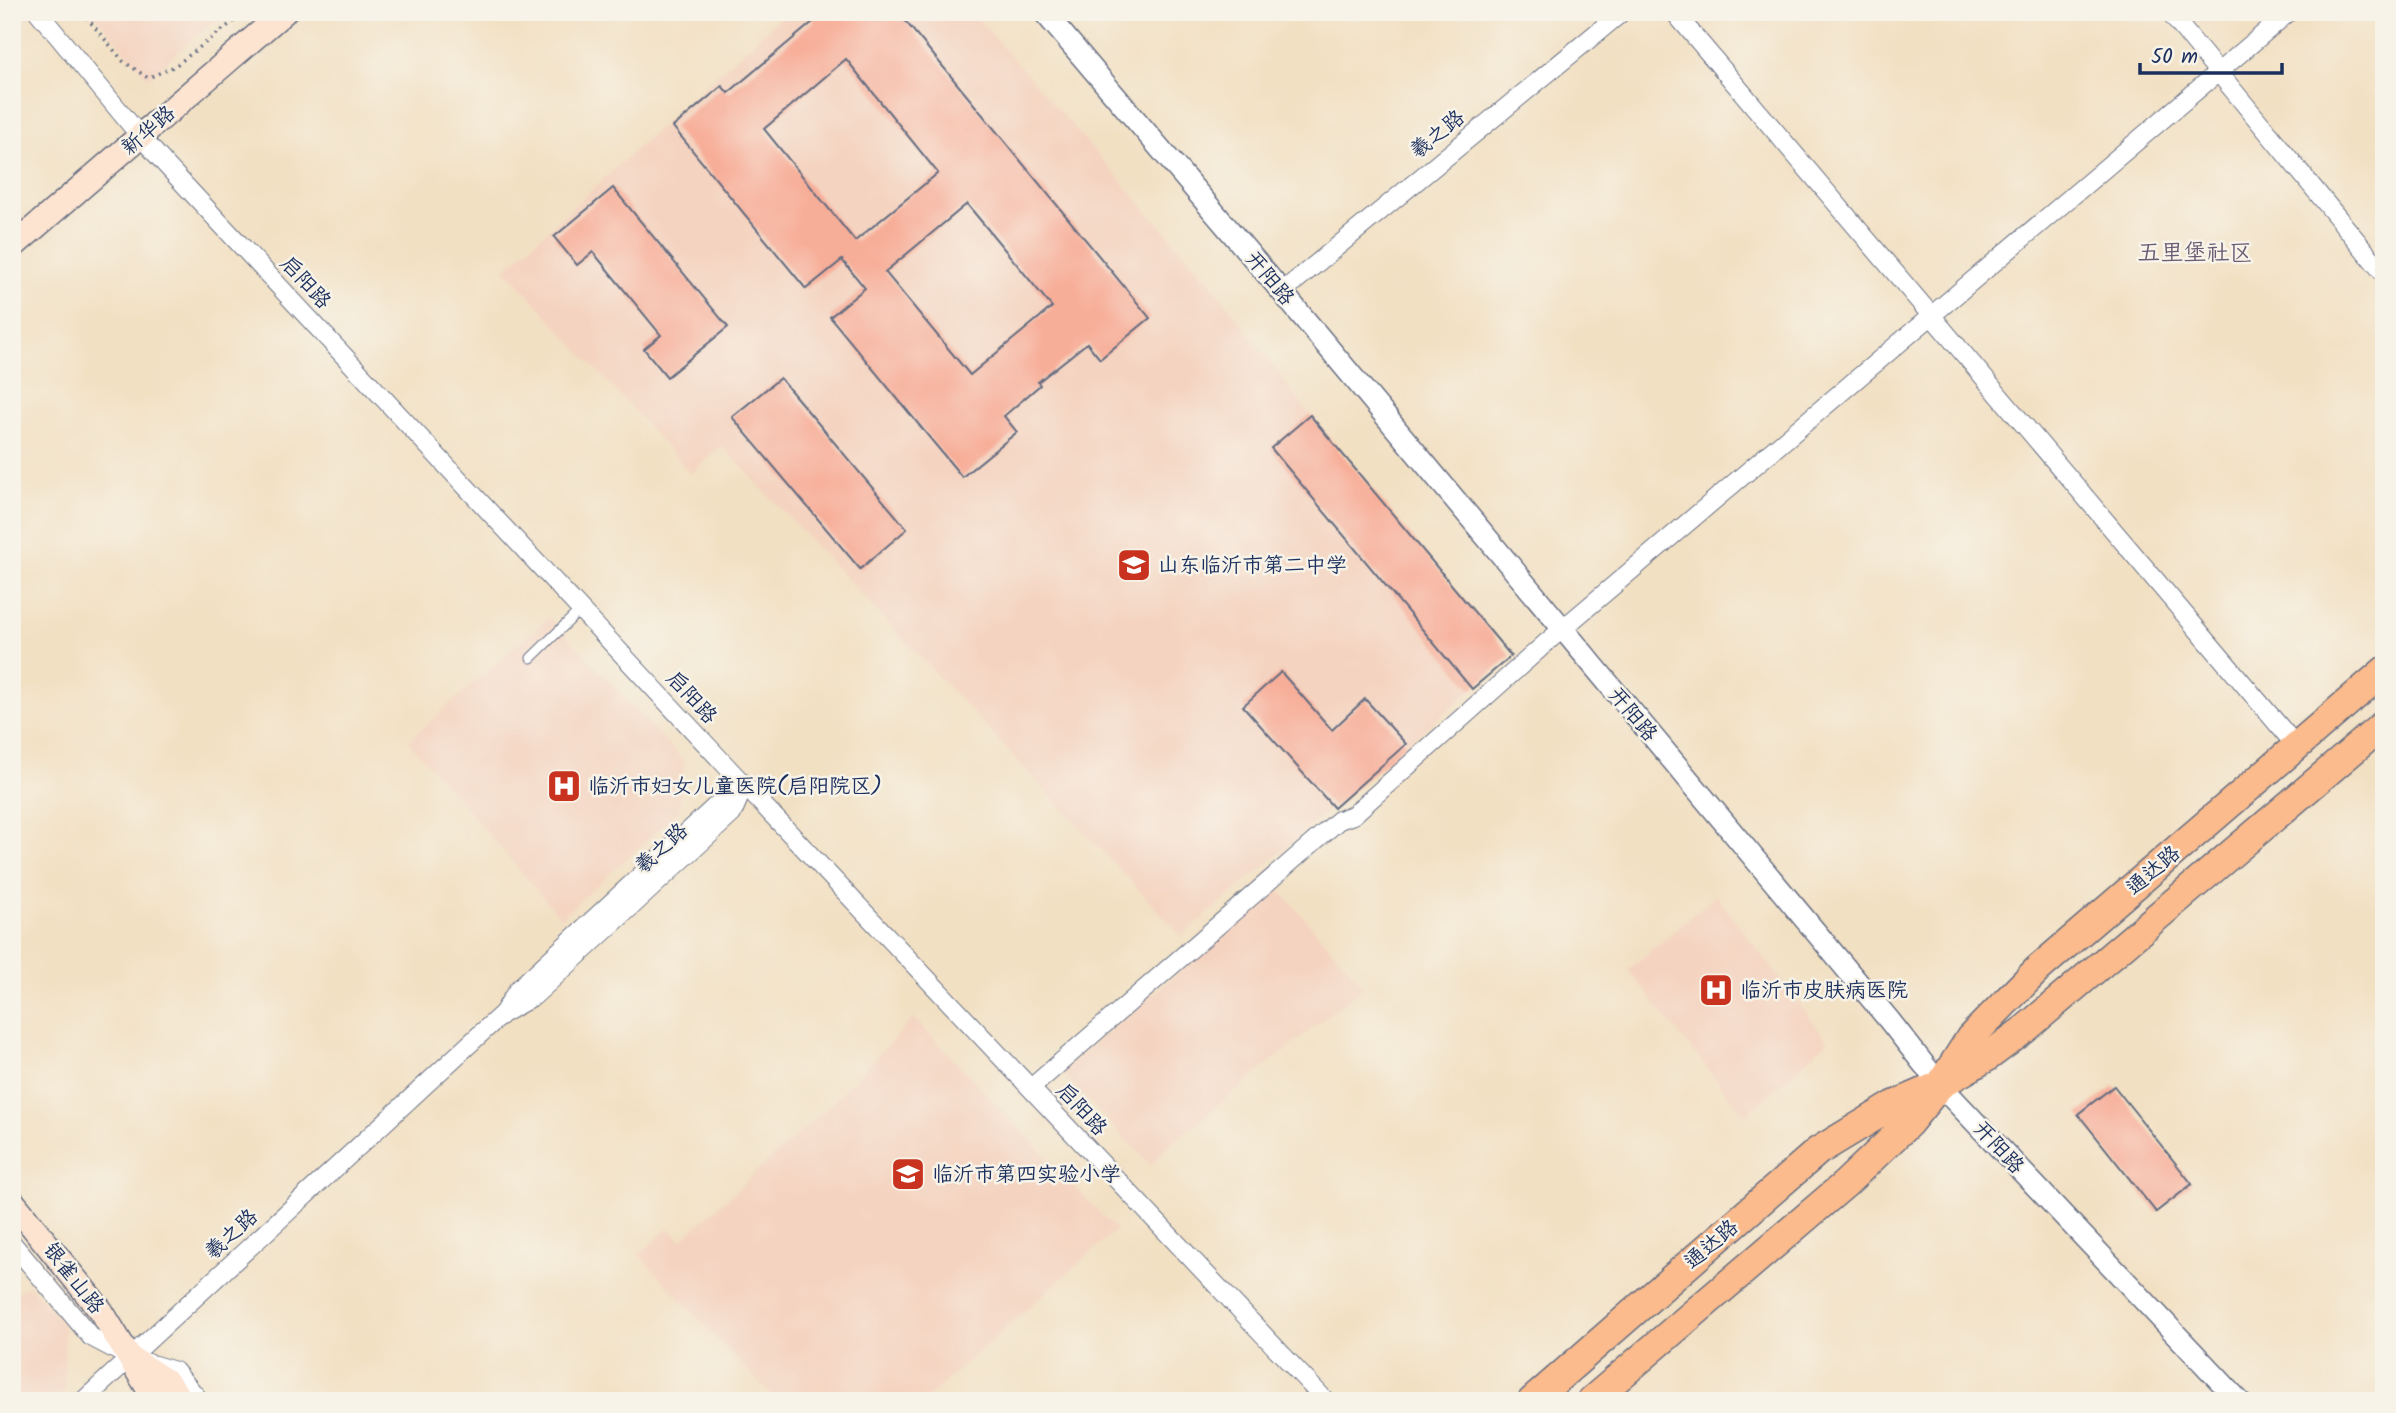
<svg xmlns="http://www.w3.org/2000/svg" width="2396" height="1413" font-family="Kalam,'LXGW WenKai TC',sans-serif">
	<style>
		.built { fill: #f4d3c0 }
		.building { fill: #f7ae99; fill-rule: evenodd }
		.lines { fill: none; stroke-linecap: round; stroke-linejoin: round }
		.service-casing { stroke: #666d81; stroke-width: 11 }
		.minor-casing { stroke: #666d81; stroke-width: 20 }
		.tertiary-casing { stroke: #666d81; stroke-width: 24 }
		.secondary-casing { stroke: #666d81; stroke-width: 27 }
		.primary-casing { stroke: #666d81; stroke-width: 31 }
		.path { stroke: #666d81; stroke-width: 3.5; stroke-dasharray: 2 5; stroke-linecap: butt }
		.service { stroke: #fff; stroke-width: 9 }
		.minor { stroke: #fff; stroke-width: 18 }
		.tertiary { stroke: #fff; stroke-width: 21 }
		.secondary { stroke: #fde4d1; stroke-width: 24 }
		.primary { stroke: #fbbb8c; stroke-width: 28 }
		.labels { text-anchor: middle; stroke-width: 5; stroke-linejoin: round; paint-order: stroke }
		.street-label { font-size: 21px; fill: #1b2f5e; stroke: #f7f3e8 }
		.poi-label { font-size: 21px; fill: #1b2f5e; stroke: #f7f3e8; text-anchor: start }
		.neighbourhood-label { font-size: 23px; fill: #685b73; stroke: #f7f3e8 }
	</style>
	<rect width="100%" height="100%" fill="#f7f3e8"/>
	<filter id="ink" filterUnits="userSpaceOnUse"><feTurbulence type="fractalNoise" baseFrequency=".0143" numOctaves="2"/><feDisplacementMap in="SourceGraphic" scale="14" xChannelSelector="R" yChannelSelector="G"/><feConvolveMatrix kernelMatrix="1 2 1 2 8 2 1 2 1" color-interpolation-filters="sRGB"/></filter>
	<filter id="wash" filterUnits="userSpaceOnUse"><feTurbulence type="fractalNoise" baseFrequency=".00686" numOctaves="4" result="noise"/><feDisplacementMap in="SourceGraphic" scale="28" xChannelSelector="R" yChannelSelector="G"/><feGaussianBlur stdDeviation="1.57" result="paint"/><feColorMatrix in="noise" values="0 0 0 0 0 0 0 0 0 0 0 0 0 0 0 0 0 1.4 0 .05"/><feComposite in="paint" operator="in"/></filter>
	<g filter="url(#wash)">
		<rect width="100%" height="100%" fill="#f2e0c3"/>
		<g class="built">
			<path d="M92 12H224L148 78Z"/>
			<path d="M786 12H972L1211 283 1310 415 1511 656 1182 936 722 446 691 474 505 269Z"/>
			<path d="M549 617 684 761 679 811 561 918 408 741Z"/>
			<path d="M1278 888 1364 986 1166 1148 1151 1166 1061 1072Z"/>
			<path d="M1716 895 1828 1041 1745 1116 1628 970Z"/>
			<path d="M914 1018 1116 1230 924 1401H776L638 1254 669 1228 681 1240 825 1110Z"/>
			<path d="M29 1285 64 1326 65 1390 53 1401H12V1295Z"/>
		</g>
		<g id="blocks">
			<g class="building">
				<path d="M807 12H898L1150 318 1100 359 1087 343 1038 382 1040 385 1004 416 1017 432 962 477 830 317 865 288 842 260 806 289 673 127 722 86 728 93 814 21ZM846 59 938 173 855 241 764 129ZM967 204 1052 307 970 375 885 272Z"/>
				<path d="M613 188 728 327 667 377 644 349 661 335 593 252 577 265 554 237Z"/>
				<path d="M780 378 907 529 860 569 732 417Z"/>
				<path d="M1310 415 1511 656 1472 689 1271 448Z"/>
				<path d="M1281 672 1332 730 1365 699 1406 744 1334 808 1243 706Z"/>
				<path d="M2114 1086 2192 1184 2156 1212 2078 1114Z"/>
			</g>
		</g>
	</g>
	<g filter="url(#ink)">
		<use href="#blocks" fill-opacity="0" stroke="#666d81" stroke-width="2"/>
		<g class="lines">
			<g class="service-casing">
				<path id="service" d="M531 658 575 615"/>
			</g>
			<g class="minor-casing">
				<g id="minor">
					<path d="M38 12 140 136 166 165 730 770 1326 1401"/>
					<path d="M1674 12 2297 747"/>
					<path d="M2169 12 2384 274"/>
					<path d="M1282 292 1622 12"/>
					<path d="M505 1010 518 989 723 799 744 786"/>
					<path d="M1031 1088 1339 820 1353 815 1547 642 2289 12"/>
					<path d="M12 1243 91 1337 131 1358 175 1371 200 1401"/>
					<path d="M83 1401 502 1014 534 996 732 814 744 786"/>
				</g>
			</g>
			<g class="tertiary-casing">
				<path id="tertiary" d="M1044 12 1282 292 1889 1020 1940 1085 2239 1401"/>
			</g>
			<g class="secondary-casing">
				<g id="secondary">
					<path d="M12 247 284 12"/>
					<path d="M12 1201 101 1311 156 1401"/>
					<path d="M135 1361 166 1381 182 1401"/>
				</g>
			</g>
			<g class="primary-casing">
				<g id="primary">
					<path d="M1532 1401 1818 1151 1894 1105 1940 1085 1986 1058 2025 1029 2384 724"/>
					<path d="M1591 1401 1845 1184 1909 1123 1940 1085 1970 1038 2038 969 2384 671"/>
				</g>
			</g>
			<path class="path" d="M82 12 123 61 148 78 175 66 246 12"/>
			<use href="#service" class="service"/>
			<use href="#minor" class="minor"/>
			<use href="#tertiary" class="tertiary"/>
			<use href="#secondary" class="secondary"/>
			<use href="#primary" class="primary"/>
		</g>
	</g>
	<defs>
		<g id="school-square" transform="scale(1.75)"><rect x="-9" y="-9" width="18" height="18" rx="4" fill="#c8321e" stroke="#f7f3e8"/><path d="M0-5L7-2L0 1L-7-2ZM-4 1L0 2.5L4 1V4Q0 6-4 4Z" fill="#fff"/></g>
		<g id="hospital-square" transform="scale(1.75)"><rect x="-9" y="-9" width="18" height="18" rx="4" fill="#c8321e" stroke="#f7f3e8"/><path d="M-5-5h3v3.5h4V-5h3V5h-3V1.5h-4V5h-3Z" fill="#fff"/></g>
	</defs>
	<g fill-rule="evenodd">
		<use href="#school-square" x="1134" y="565"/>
		<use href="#hospital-square" x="564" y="786"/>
		<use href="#hospital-square" x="1716" y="990"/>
		<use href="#school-square" x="908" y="1174"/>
	</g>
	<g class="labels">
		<g class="street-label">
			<text transform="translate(148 130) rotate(-41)" y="7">新华路</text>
			<text transform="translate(1437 134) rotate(-39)" y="7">羲之路</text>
			<text transform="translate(1270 278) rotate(50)" y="7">开阳路</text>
			<text transform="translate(306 282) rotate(47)" y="7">启阳路</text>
			<text transform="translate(692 697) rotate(47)" y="7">启阳路</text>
			<text transform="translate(1633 714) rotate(50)" y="7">开阳路</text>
			<text transform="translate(661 848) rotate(-43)" y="7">羲之路</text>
			<text transform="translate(2153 870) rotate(-41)" y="7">通达路</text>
			<text transform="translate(1082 1109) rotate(47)" y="7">启阳路</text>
			<text transform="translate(1999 1147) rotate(47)" y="7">开阳路</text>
			<text transform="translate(231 1234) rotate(-43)" y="7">羲之路</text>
			<text transform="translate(1711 1244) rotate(-41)" y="7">通达路</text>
			<text transform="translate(74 1278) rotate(52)" y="7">银雀山路</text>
		</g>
		<g class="poi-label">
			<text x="1158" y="572">山东临沂市第二中学</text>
			<text x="588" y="793">临沂市妇女儿童医院(启阳院区)</text>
			<text x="1740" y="997">临沂市皮肤病医院</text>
			<text x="932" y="1181">临沂市第四实验小学</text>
		</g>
		<g class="neighbourhood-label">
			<text x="2195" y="260">五里堡社区</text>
		</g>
	</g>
	<rect width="2396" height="1413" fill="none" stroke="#f7f3e8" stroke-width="42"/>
	<path d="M2140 63v10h142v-10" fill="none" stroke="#1b2f5e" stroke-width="3.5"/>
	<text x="2151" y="63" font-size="21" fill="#1b2f5e" stroke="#f7f3e8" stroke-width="5" paint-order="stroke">50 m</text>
</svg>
